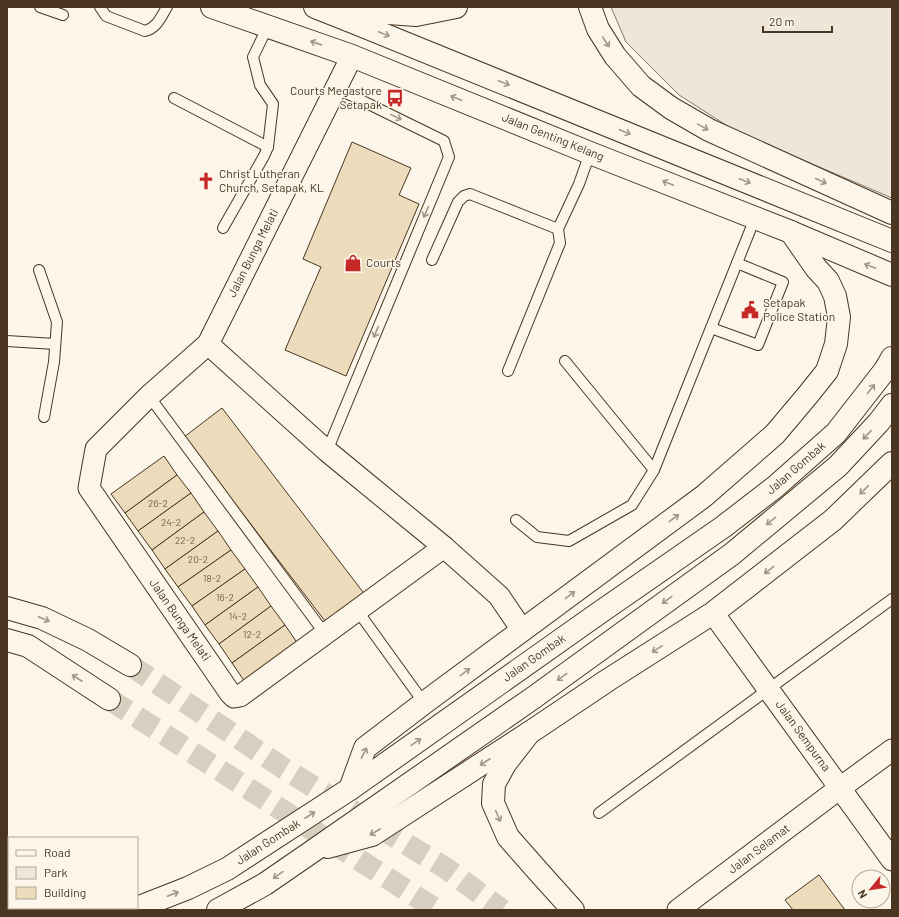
<svg xmlns="http://www.w3.org/2000/svg" width="899" height="917" font-family="Barlow,sans-serif">
	<style>
		.green { fill: #ede6d9; stroke: #887966 }
		.building { fill: #ecdcbc; stroke: #4a3520 }
		.lines { fill: none; stroke-linecap: round; stroke-linejoin: round }
		.motorway-tunnel { stroke: #d8cfc1; stroke-width: 22; stroke-dasharray: 22 11; stroke-linecap: butt }
		.service-casing { stroke: #4a3520; stroke-width: 12 }
		.minor-casing { stroke: #4a3520; stroke-width: 23 }
		.primary-casing { stroke: #4a3520; stroke-width: 24 }
		.motorway-casing { stroke: #4a3520; stroke-width: 24 }
		.service { stroke: #fbf6e9; stroke-width: 10 }
		.minor { stroke: #fbf6e9; stroke-width: 21 }
		.primary { stroke: #fbf6e9; stroke-width: 22 }
		.motorway { stroke: #fbf6e9; stroke-width: 22 }
		.oneway { stroke: #a29684 }
		.labels { text-anchor: middle; stroke-width: 3; stroke-linejoin: round; paint-order: stroke }
		.number-label { font-size: 10px; fill: #725f47 }
		.poi-label { font-size: 12px; fill: #4a3520; stroke: #fbf6e9; text-anchor: start }
		.street-label { font-size: 12px; fill: #4a3520; stroke: #fbf6e9 }
	</style>
	<rect width="100%" height="100%" fill="#fbf6e9"/>
	<path class="green" d="M611 7H892V198L737 132 679 95 626 42Z"/>
	<g class="building">
		<path d="M352 142 411 168 399 195 419 204 346 376 285 350 321 267 303 259Z"/>
		<path d="M222 408 366 596 328 625 184 437Z"/>
		<path d="M164 456 177 475 125 513 111 494Z"/>
		<path d="M177 475 191 493 138 531 125 513Z"/>
		<path d="M191 493 204 512 152 550 138 531Z"/>
		<path d="M204 512 218 531 165 569 152 550Z"/>
		<path d="M218 531 231 550 178 587 165 569Z"/>
		<path d="M231 550 245 569 192 606 178 587Z"/>
		<path d="M245 569 258 587 205 625 192 606Z"/>
		<path d="M258 587 271 606 219 644 205 625Z"/>
		<path d="M271 606 285 625 232 663 219 644Z"/>
		<path d="M285 625 298 644 245 682 232 663Z"/>
		<path d="M819 875 845 910H793L785 900Z"/>
	</g>
	<g class="lines">
		<g class="motorway-tunnel">
			<path d="M130 665 283 768 447 869 502 910"/>
			<path d="M109 699 437 910"/>
		</g>
		<g class="service-casing">
			<g id="service">
				<path d="M40 7 63 15"/>
				<path d="M100 7 106 16 145 31C157 28 161 17 167 7"/>
				<path d="M174 98 268 147"/>
				<path d="M223 228 264 156 268 147 273 104 260 85 253 57 268 26"/>
				<path d="M432 260 458 202 464 196 470 194 558 229 579 184 590 153"/>
				<path d="M39 270 57 322 54 362 44 417"/>
				<path d="M711 328 758 345 783 282 737 263"/>
				<path d="M7 341 55 344"/>
				<path d="M565 361 654 470"/>
				<path d="M508 371 560 243 558 229"/>
				<path d="M149 396 325 634"/>
				<path d="M327 451 449 157 444 141 336 88"/>
				<path d="M516 520 537 537 569 541 632 505 654 470 755 218"/>
				<path d="M357 610 424 703"/>
				<path d="M599 813 892 599"/>
			</g>
		</g>
		<g class="minor-casing">
			<g id="minor">
				<path d="M352 56 208 344 149 396 96 449 89 488 230 693 234 697 240 696 444 547"/>
				<path d="M208 344 327 451 444 547 499 596 522 630"/>
				<path d="M713 613 892 860"/>
				<path d="M678 910 840 788 892 750"/>
			</g>
		</g>
		<g class="primary-casing">
			<g id="primary">
				<path d="M212 7 352 56 590 153 791 232 892 275"/>
				<path d="M315 7 348 20 892 241"/>
				<path d="M590 7 598 29 615 56 641 86 671 108 709 130 892 213"/>
				<path d="M348 20 374 12 416 15 456 7"/>
				<path d="M350 789 365 748 424 703 704 496 775 434 807 396 827 371 836 344 839 317 835 296 828 281 816 268 791 232"/>
				<path d="M328 847 372 835 529 733 608 680 713 613 833 520 892 463"/>
				<path d="M137 908 188 888 227 869 350 789 599 613 723 527 775 487 836 433 885 370 892 358"/>
				<path d="M218 910 265 884 310 853 533 698 732 554 838 466 879 422 892 405"/>
			</g>
		</g>
		<g class="motorway-casing">
			<g id="motorway">
				<path d="M7 608 42 618 88 640 130 665"/>
				<path d="M7 640 28 646 109 699"/>
				<path d="M529 733 505 764 494 784 493 803 508 837 537 870 573 910"/>
			</g>
		</g>
		<use href="#service" class="service"/>
		<use href="#minor" class="minor"/>
		<use href="#primary" class="primary"/>
		<use href="#motorway" class="motorway"/>
	</g>
	<defs><path id="oneway-shaft" d="M-6 0H5M1.5-3L5.5 0L1.5 3" fill="none" stroke-width="1.6" stroke-linecap="round" stroke-linejoin="round"/></defs>
	<g class="oneway">
		<use href="#oneway-shaft" transform="translate(384 34) rotate(22)"/>
		<use href="#oneway-shaft" transform="translate(606 42) rotate(57)"/>
		<use href="#oneway-shaft" transform="translate(316 43) rotate(-161)"/>
		<use href="#oneway-shaft" transform="translate(504 83) rotate(22)"/>
		<use href="#oneway-shaft" transform="translate(456 98) rotate(-158)"/>
		<use href="#oneway-shaft" transform="translate(396 117) rotate(26)"/>
		<use href="#oneway-shaft" transform="translate(703 127) rotate(29)"/>
		<use href="#oneway-shaft" transform="translate(625 132) rotate(22)"/>
		<use href="#oneway-shaft" transform="translate(745 181) rotate(22)"/>
		<use href="#oneway-shaft" transform="translate(821 181) rotate(24)"/>
		<use href="#oneway-shaft" transform="translate(668 183) rotate(-158)"/>
		<use href="#oneway-shaft" transform="translate(426 212) rotate(113)"/>
		<use href="#oneway-shaft" transform="translate(870 266) rotate(-158)"/>
		<use href="#oneway-shaft" transform="translate(376 332) rotate(113)"/>
		<use href="#oneway-shaft" transform="translate(871 389) rotate(-52)"/>
		<use href="#oneway-shaft" transform="translate(867 435) rotate(133)"/>
		<use href="#oneway-shaft" transform="translate(864 490) rotate(136)"/>
		<use href="#oneway-shaft" transform="translate(674 518) rotate(-37)"/>
		<use href="#oneway-shaft" transform="translate(771 521) rotate(141)"/>
		<use href="#oneway-shaft" transform="translate(769 570) rotate(142)"/>
		<use href="#oneway-shaft" transform="translate(570 595) rotate(-37)"/>
		<use href="#oneway-shaft" transform="translate(667 600) rotate(144)"/>
		<use href="#oneway-shaft" transform="translate(44 619) rotate(23)"/>
		<use href="#oneway-shaft" transform="translate(657 649) rotate(148)"/>
		<use href="#oneway-shaft" transform="translate(465 672) rotate(-36)"/>
		<use href="#oneway-shaft" transform="translate(562 677) rotate(144)"/>
		<use href="#oneway-shaft" transform="translate(77 678) rotate(-147)"/>
		<use href="#oneway-shaft" transform="translate(416 742) rotate(-35)"/>
		<use href="#oneway-shaft" transform="translate(364 753) rotate(-63)"/>
		<use href="#oneway-shaft" transform="translate(485 762) rotate(147)"/>
		<use href="#oneway-shaft" transform="translate(310 815) rotate(-33)"/>
		<use href="#oneway-shaft" transform="translate(498 816) rotate(66)"/>
		<use href="#oneway-shaft" transform="translate(375 832) rotate(150)"/>
		<use href="#oneway-shaft" transform="translate(278 875) rotate(145)"/>
		<use href="#oneway-shaft" transform="translate(173 894) rotate(-21)"/>
	</g>
	<defs>
		<g id="bus-bare" transform="scale(1.38)"><path d="M-5-6H5V4H4V6H2V4H-2V6H-4V4H-5ZM-3.5-4V0h7V-4ZM-3.5 1.2v1.5H-2V1.2ZM2 1.2v1.5H3.5V1.2Z" fill="#c62828" stroke="#fbf6e9" stroke-width="2.5" paint-order="stroke"/></g>
		<g id="church-bare" transform="scale(1.38)"><path d="M-1.2-6h2.4v3.5h3.3v2.4h-3.3V6h-2.4V-.1h-3.3v-2.4h3.3Z" fill="#c62828" stroke="#fbf6e9" stroke-width="2.5" paint-order="stroke"/></g>
		<g id="shop-bare" transform="scale(1.38)"><path d="M-5-2.5h2.3a2.7 3.5 0 0 1 5.4 0H5L5.5 6h-11ZM-1.5-2.5h3a1.5 2.3 0 0 0-3 0Z" fill="#c62828" stroke="#fbf6e9" stroke-width="2.5" paint-order="stroke"/></g>
		<g id="civic-bare" transform="scale(1.38)"><path d="M-.6-6.5H3V-4.5H.6V-3L4-1V1h2V6H-6V1h2V-1L-.6-3ZM-1.2 2.5V6h2.4V2.5Z" fill="#c62828" stroke="#fbf6e9" stroke-width="2.5" paint-order="stroke"/></g>
	</defs>
	<g fill-rule="evenodd">
		<use href="#bus-bare" x="395" y="98"/>
		<use href="#church-bare" x="206" y="181"/>
		<use href="#shop-bare" x="353" y="263"/>
		<use href="#civic-bare" x="750" y="310"/>
	</g>
	<g class="labels">
		<g class="number-label">
			<text x="158" y="507">26-2</text>
			<text x="171" y="526">24-2</text>
			<text x="185" y="544">22-2</text>
			<text x="198" y="563">20-2</text>
			<text x="212" y="582">18-2</text>
			<text x="225" y="601">16-2</text>
			<text x="238" y="620">14-2</text>
			<text x="252" y="638">12-2</text>
		</g>
		<g class="poi-label">
			<text x="382" y="95" text-anchor="end">Courts Megastore<tspan x="382" dy="14">Setapak</tspan></text>
			<text x="219" y="178">Christ Lutheran<tspan x="219" dy="14">Church, Setapak, KL</tspan></text>
			<text x="366" y="267">Courts</text>
			<text x="763" y="307">Setapak<tspan x="763" dy="14">Police Station</tspan></text>
		</g>
		<g class="street-label">
			<text transform="translate(553 137) rotate(22)" y="4">Jalan Genting Kelang</text>
			<text transform="translate(253 253) rotate(-63)" y="4">Jalan Bunga Melati</text>
			<text transform="translate(796 468) rotate(-41)" y="4">Jalan Gombak</text>
			<text transform="translate(180 620) rotate(55)" y="4">Jalan Bunga Melati</text>
			<text transform="translate(534 658) rotate(-35)" y="4">Jalan Gombak</text>
			<text transform="translate(803 736) rotate(54)" y="4">Jalan Sempurna</text>
			<text transform="translate(268 842) rotate(-33)" y="4">Jalan Gombak</text>
			<text transform="translate(759 849) rotate(-37)" y="4">Jalan Selamat</text>
		</g>
	</g>
	<rect width="899" height="917" fill="none" stroke="#4a3520" stroke-width="16"/>
	<rect x="8" y="837" width="130" height="72" fill="#fbf6e9" stroke="#b4a999"/>
	<rect x="16" y="850" width="20" height="6" fill="#fbf6e9" stroke="#b4a999"/>
	<text x="44" y="857" font-size="12" fill="#4a3520">Road</text>
	<rect x="16" y="867" width="20" height="12" fill="#ede6d9" stroke="#b4a999"/>
	<text x="44" y="877" font-size="12" fill="#4a3520">Park</text>
	<rect x="16" y="887" width="20" height="12" fill="#ecdcbc" stroke="#b4a999"/>
	<text x="44" y="897" font-size="12" fill="#4a3520">Building</text>
	<g transform="translate(871 889) rotate(240)"><circle r="19" fill="#fbf6e9" stroke="#b4a999"/>
	<path d="M0-3L7 15L0 10L-7 15Z" fill="#c62828"/>
	<text y="-6" font-size="11" font-weight="bold" text-anchor="middle" fill="#4a3520">N</text>
	</g>
	<path d="M763 26v6h69v-6" fill="none" stroke="#4a3520" stroke-width="2"/>
	<text x="769" y="26" font-size="12" fill="#4a3520" stroke="#fbf6e9" stroke-width="3" paint-order="stroke">20 m</text>
</svg>
